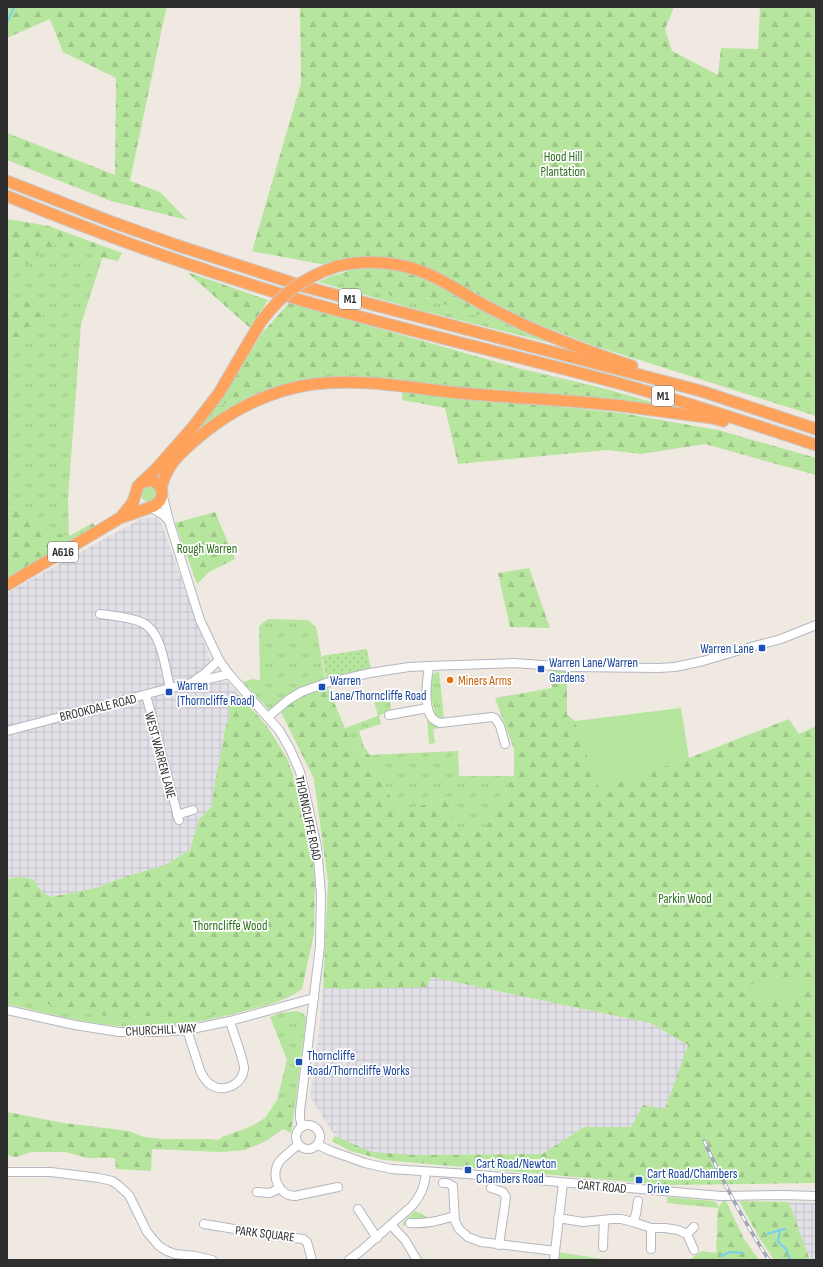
<svg xmlns="http://www.w3.org/2000/svg" width="823" height="1267" font-family="'Sofia Sans Condensed',sans-serif">
	<style>
		.industrial { fill: url(#industrial-grid) }
		.grass { fill: url(#grass-tufts) }
		.forest { fill: url(#forest-firs) }
		.park { fill: #b6e59e }
		.garden { fill: url(#garden-dots) }
		.lines { fill: none; stroke-linecap: round; stroke-linejoin: round }
		.stream { stroke: #75cff0; stroke-width: 2 }
		.minor-casing { stroke: #b4b7c1; stroke-width: 10 }
		.highway-casing { stroke: #c9c9c9; stroke-width: 13 }
		.minor { stroke: #fff; stroke-width: 8 }
		.highway { stroke: #ffa35c; stroke-width: 11 }
		.rail-casing { stroke: #a3a6b8; stroke-width: 3.5 }
		.rail { stroke: #fff; stroke-width: 2; stroke-dasharray: 6; stroke-linecap: butt }
		.highway-bridge-casing { stroke: #c9c9c9; stroke-width: 13; stroke-linecap: butt }
		.highway-bridge { stroke: #ffa35c; stroke-width: 11 }
		.transit-dot { fill: #1a4fb4; stroke: #fff; stroke-width: 1.5 }
		.food-dot { fill: #e8710a; stroke: #fff; stroke-width: 1.5 }
		.labels { text-anchor: middle; stroke-width: 3.5; stroke-linejoin: round; paint-order: stroke }
		.shield { fill: #fff; stroke: #6d6d6d; stroke-width: 1 }
		.shield-label { font-size: 12px; font-weight: bold; fill: #2e2e2e }
		.park-label { font-size: 13px; fill: #2c6e1b; stroke: #fff }
		.transit-label { font-size: 13px; fill: #164399; stroke: #fff; text-anchor: start }
		.food-label { font-size: 13px; fill: #c56008; stroke: #fff; text-anchor: start }
		.street-label { font-size: 13px; fill: #2e2e2e; stroke: #fff }
	</style>
	<defs>
		<pattern id="industrial-grid" width="8" height="8" patternUnits="userSpaceOnUse"><rect width="8" height="8" fill="#e3e1e8"/><path d="M0 4h8M4 0v8" fill="none" stroke="#c3c1c7"/></pattern>
		<pattern id="grass-tufts" width="24" height="20" patternUnits="userSpaceOnUse"><rect width="24" height="20" fill="#b6e59e"/><path d="M3 7l-1-3M5 7V3M7 7l1-3M15 17l-1-3M17 17v-4M19 17l1-3" fill="none" stroke="#9dc588"/></pattern>
		<pattern id="forest-firs" width="22" height="20" patternUnits="userSpaceOnUse"><rect width="22" height="20" fill="#b6e59e"/><path d="M5 1l3.5 6h-7zM16 11l3.5 6h-7z" fill="#9dc588"/></pattern>
		<pattern id="garden-dots" width="8" height="8" patternUnits="userSpaceOnUse"><rect width="8" height="8" fill="#b6e59e"/><path d="M2 2h.1M6 6h.1" fill="none" stroke="#9dc588" stroke-width="1.8" stroke-linecap="round"/></pattern>
	</defs>
	<rect width="100%" height="100%" fill="#efe9e1"/>
	<g class="industrial">
		<path d="M159 517 211 662 239 695H232L227 702 230 715 225 729 222 748 215 781 212 806 199 819 190 850 165 865 127 876 96 888 50 897 42 892 33 879 20 877 7 879V593L142 518Z"/>
		<path d="M431 977 650 1023 688 1045 665 1109 631 1127H584L542 1154 418 1155 372 1152 335 1136 310 1097 318 1039 323 988 351 989Z"/>
		<path d="M789 1202 816 1203V1260H810Z"/>
	</g>
	<g class="grass">
		<path d="M7 228 104 253 81 324 68 498 69 537 45 532 33 514 7 507Z"/>
		<path d="M339 274 346 277 345 285 370 287 396 298 410 300 434 298 444 304 466 314 482 315 495 326 506 319 550 341 547 342 423 311 318 282 332 276Z"/>
		<path d="M515 367 606 389 666 406 669 410 320 380 234 408 159 479 153 477 217 406 330 371 606 393Z"/>
		<circle cx="149" cy="494" r="8"/>
		<path d="M268 619 308 620 316 627 326 683 272 713 243 682 252 679 260 680 259 626Z"/>
		<path d="M439 671 444 719 440 728 433 729 435 743 429 744 427 716 435 712C432 704 428 685 432 677 433 674 436 672 439 671Z"/>
		<path d="M378 696 380 698 390 697 391 711 379 715 381 724 359 731 364 747 370 755 458 751 459 776H514L484 831 458 834 450 797 398 812 370 755 353 747 345 728 378 716 373 697Z"/>
		<path d="M302 989C286 1001 263 1006 245 1011 211 1020 177 1027 142 1027 97 1027 51 1014 7 1004V994L50 1005 115 1018 250 1008Z"/>
		<path d="M296 1011C302 1012 304 1013 306 1018L295 1107 277 1100 287 1060 270 1017 280 1013Z"/>
		<path d="M667 1197 713 1201 716 1202 719 1207 718 1208 667 1203Z"/>
		<path d="M415 1211 429 1218 402 1226 404 1221Z"/>
	</g>
	<g class="forest">
		<path d="M7 7H167L164 18 130 181 160 192 187 220 111 201 7 160V133L115 175 116 78 63 52 50 19 7 38Z"/>
		<path d="M300 7H674L665 29 672 51 718 75 721 48 758 49 760 7H816V416L592 345 525 319 430 271 394 259 326 265 252 251 301 83Z"/>
		<path d="M7 219 49 226 122 253 118 261 94 256 77 248 58 244 42 250 28 263 7 274Z"/>
		<path d="M370 268 405 271 424 277 506 319 503 326H495L482 315 466 314 444 304 434 298 410 300 396 298 370 287 344 285 346 277 339 274 352 270Z"/>
		<path d="M187 272 268 300 250 328Z"/>
		<path d="M40 297 46 304 42 316 22 335 10 349 7 362V311L20 302Z"/>
		<path d="M289 303 606 393 603 397 469 387 330 371 217 406 263 332Z"/>
		<path d="M402 390 621 413 718 430 816 458V475L705 444 641 454 607 450 458 464 445 408 402 400Z"/>
		<path d="M7 415 16 429 10 442 7 443Z"/>
		<path d="M7 507 33 514 45 532 69 536 93 523 95 527 7 578Z"/>
		<path d="M215 512 235 559 209 572 197 584 175 523Z"/>
		<path d="M529 568 550 628 510 627 498 573Z"/>
		<path d="M550 670 567 671V715L575 721 599 788 689 758 789 719 799 734 816 726V1183L666 1185 384 1160 350 1151 332 1141 335 1136 372 1152 418 1155 542 1154 584 1127H631L643 1105 665 1109 688 1045 650 1023 431 977 427 987 351 989 323 988 328 882 314 779 279 708 326 683 353 747 370 755 398 812 450 797 458 834 484 831 514 776V749L495 698 552 688Z"/>
		<path d="M232 695H239L267 726 287 758 299 791 310 842 315 880 314 933 302 989 250 1008 202 1017 147 1016 115 1018 50 1005 7 994V879L20 877 33 879 42 892 51 897 96 888 127 876 165 865 190 850 199 819 212 806 215 781 222 748 225 729 230 715 227 702Z"/>
		<path d="M277 1100 295 1107 291 1133 283 1129 266 1141 245 1150 221 1152 152 1149 151 1171 116 1169 115 1158H88L65 1152H32L16 1157 7 1155V1112L64 1123 129 1131 144 1137 163 1139H208L219 1140 222 1137 252 1126 265 1118Z"/>
		<path d="M723 1201H726L744 1239 759 1260H717L716 1253 718 1208Z"/>
		<path d="M739 1201 789 1202 810 1260H774L760 1239Z"/>
	</g>
	<g class="park">
		<path d="M681 708 689 758 599 789 575 721Z"/>
		<path d="M797 976 806 1000 758 1003 750 984Z"/>
		<path d="M702 1251 716 1253 717 1260H689Z"/>
		<path d="M558 1252 609 1260H558Z"/>
	</g>
	<path class="garden" d="M367 649 371 670 326 678 322 656Z"/>
	<g class="lines">
		<g class="stream">
			<path d="M7 23 14 7"/>
			<path d="M780 1230 778 1242 787 1250 790 1260"/>
			<path d="M767 1234 780 1230 785 1229"/>
			<path d="M721 1256 730 1252 743 1253"/>
		</g>
		<g class="minor-casing">
			<g id="minor">
				<path d="M162 493 169 521 200 620 219 660 229 674 279 730 290 749 300 772 305 792 317 847 321 894 320 946 300 1111V1118L302 1127"/>
				<path d="M150 507 162 514 169 521"/>
				<path d="M100 614C113 616 129 617 141 622 162 630 165 668 170 688"/>
				<path d="M429 666C427 680 423 706 432 718 434 720 437 722 440 723L492 717 495 718 500 726 505 744"/>
				<path d="M195 680 204 674 219 660"/>
				<path d="M146 695 179 820"/>
				<path d="M389 715 428 708"/>
				<path d="M268 717 288 700 301 692 326 683 370 673 409 667 429 666 514 663 570 667 659 668 675 667 703 661 751 647 781 639 816 625"/>
				<path d="M7 731 170 688 229 674"/>
				<path d="M177 815 193 810"/>
				<path d="M7 1010 75 1025 119 1032H156L187 1030 230 1021 314 998"/>
				<path d="M187 1030 201 1073C204 1077 206 1082 211 1085 224 1093 242 1085 244 1069 245 1062 232 1030 230 1021"/>
				<circle cx="308" cy="1137" r="12"/>
				<path d="M298 1145C292 1150 284 1156 279 1162 270 1176 279 1196 295 1196L338 1187"/>
				<path d="M318 1145 331 1151 365 1163 391 1169 468 1174 721 1196 783 1195 816 1196"/>
				<path d="M7 1172H51L99 1178 112 1181 118 1185 129 1195 147 1232 159 1246 167 1251 175 1254 195 1256 212 1260"/>
				<path d="M443 1183H447L453 1186 455 1221 459 1229 468 1237 481 1242 555 1251"/>
				<path d="M491 1188 503 1192 506 1197 499 1245"/>
				<path d="M257 1192 270 1193 280 1188"/>
				<path d="M358 1209 377 1238"/>
				<path d="M558 1218 583 1222 612 1219H621L633 1222 651 1228H665L678 1230 687 1234 694 1250"/>
				<path d="M633 1222 636 1214 638 1201"/>
				<path d="M410 1223C427 1224 438 1221 454 1216"/>
				<path d="M204 1224 277 1236 303 1239 307 1242 312 1260"/>
				<path d="M391 1225 405 1240 417 1260"/>
				<path d="M687 1234 694 1227"/>
				<path d="M603 1247 604 1220"/>
				<path d="M651 1249V1228"/>
				<path d="M349 1260 362 1250 412 1206C421 1195 425 1186 426 1172"/>
				<path d="M554 1260 563 1183"/>
			</g>
		</g>
		<g class="highway-casing">
			<g id="highway">
				<path d="M7 181 112 222 176 245 302 286 701 391 816 429"/>
				<path d="M7 196C104 236 203 271 304 301 410 332 518 356 625 385 689 403 753 424 816 445"/>
				<path d="M338 266C368 259 402 262 430 275 450 284 467 296 486 306 499 313 512 319 524 325 560 341 596 354 632 366"/>
				<path d="M161 489C165 468 178 455 193 442 227 412 269 390 314 384 362 378 411 388 459 393 513 398 568 400 622 406 652 410 682 414 712 418L723 421"/>
				<path d="M120 518 126 511 133 502 138 486 156 469 193 427 219 393 260 323"/>
				<path d="M7 585 120 518 154 506C166 498 164 485 151 480L141 483"/>
			</g>
		</g>
		<use href="#minor" class="minor"/>
		<use href="#highway" class="highway"/>
		<g class="rail-casing">
			<path id="rail" d="M704 1141C723 1182 744 1222 769 1260"/>
		</g>
		<use href="#rail" class="rail"/>
		<g class="highway-bridge-casing">
			<path id="highway-bridge" d="M260 323C281 294 304 277 338 266"/>
		</g>
		<use href="#highway-bridge" class="highway-bridge"/>
	</g>
	<g class="transit-dot">
		<rect x="758" y="644" width="8" height="8" rx="2"/>
		<rect x="537" y="665" width="8" height="8" rx="2"/>
		<rect x="318" y="683" width="8" height="8" rx="2"/>
		<rect x="165" y="688" width="8" height="8" rx="2"/>
		<rect x="295" y="1058" width="8" height="8" rx="2"/>
		<rect x="464" y="1166" width="8" height="8" rx="2"/>
		<rect x="635" y="1176" width="8" height="8" rx="2"/>
	</g>
	<circle class="food-dot" cx="450" cy="680" r="4"/>
	<g class="labels">
		<g class="shield">
			<rect x="339" y="289" width="22" height="20" rx="3"/>
			<rect x="652" y="386" width="22" height="20" rx="3"/>
			<rect x="48" y="542" width="30" height="20" rx="3"/>
		</g>
		<g class="shield-label">
			<text x="350" y="303">M1</text>
			<text x="663" y="400">M1</text>
			<text x="63" y="556">A616</text>
		</g>
		<g class="park-label">
			<text x="563" y="161">Hood Hill<tspan x="563" dy="15">Plantation</tspan></text>
			<text x="207" y="553">Rough Warren</text>
			<text x="685" y="903">Parkin Wood</text>
			<text x="230" y="930">Thorncliffe Wood</text>
		</g>
		<g class="transit-label">
			<text x="754" y="653" text-anchor="end">Warren Lane</text>
			<text x="549" y="667">Warren Lane/Warren<tspan x="549" dy="15">Gardens</tspan></text>
			<text x="330" y="685">Warren<tspan x="330" dy="15">Lane/Thorncliffe Road</tspan></text>
			<text x="177" y="690">Warren<tspan x="177" dy="15">(Thorncliffe Road)</tspan></text>
			<text x="307" y="1060">Thorncliffe<tspan x="307" dy="15">Road/Thorncliffe Works</tspan></text>
			<text x="476" y="1168">Cart Road/Newton<tspan x="476" dy="15">Chambers Road</tspan></text>
			<text x="647" y="1178">Cart Road/Chambers<tspan x="647" dy="15">Drive</tspan></text>
		</g>
		<g class="food-label">
			<text x="458" y="685">Miners Arms</text>
		</g>
		<g class="street-label">
			<text transform="translate(98 707) rotate(-14)" y="5">BROOKDALE ROAD</text>
			<text transform="translate(161 755) rotate(75)" y="5">WEST WARREN LANE</text>
			<text transform="translate(309 818) rotate(78)" y="5">THORNCLIFFE ROAD</text>
			<text transform="translate(161 1029) rotate(-3)" y="5">CHURCHILL WAY</text>
			<text transform="translate(602 1186) rotate(5)" y="5">CART ROAD</text>
			<text transform="translate(265 1233) rotate(7)" y="5">PARK SQUARE</text>
		</g>
	</g>
	<rect width="823" height="1267" fill="none" stroke="#2e2e2e" stroke-width="16"/>
</svg>
